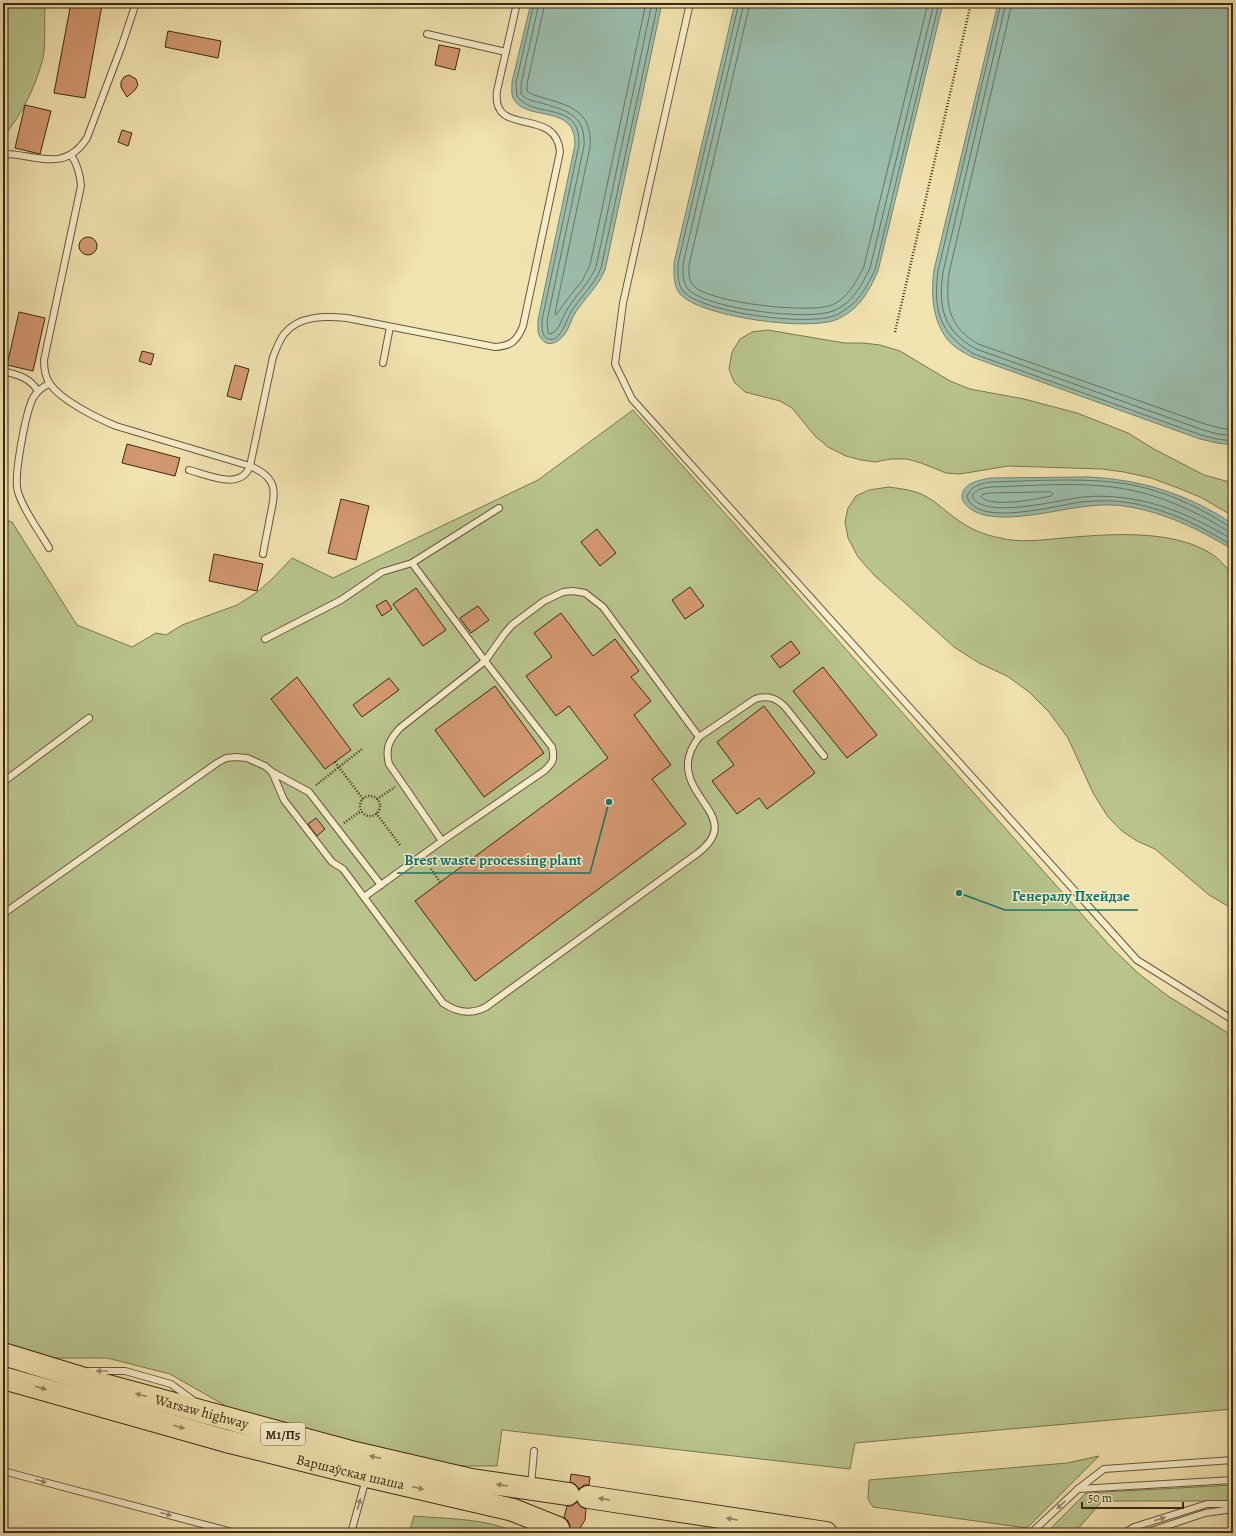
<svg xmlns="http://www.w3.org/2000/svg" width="1236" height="1536" font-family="Alegreya,serif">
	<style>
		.green { fill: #b8c48c; stroke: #797650 }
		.water { fill: #9bbeae; stroke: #748270 }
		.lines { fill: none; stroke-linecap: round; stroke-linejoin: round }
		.shore { stroke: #6a7361; stroke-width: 1 }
		.building { fill: #d39870; stroke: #3a2814 }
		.lane-casing { stroke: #68573b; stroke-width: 8 }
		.highway-casing { stroke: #3a2814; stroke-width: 24 }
		.path { stroke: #3a2814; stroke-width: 2.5; stroke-dasharray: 1 2; stroke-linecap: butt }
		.lane { stroke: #f6edcb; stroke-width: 6 }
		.highway { stroke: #f1e3af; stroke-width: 22 }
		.oneway { fill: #988a70 }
		.oneway2 { fill: #968662 }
		.labels { text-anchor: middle; stroke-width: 3; stroke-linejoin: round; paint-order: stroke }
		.shield { fill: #f6edcb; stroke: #72634b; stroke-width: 1 }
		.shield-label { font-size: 13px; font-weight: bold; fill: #3a2814 }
		.street-label { font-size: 14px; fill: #3a2814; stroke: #f6edcb }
		.leader { fill: none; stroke: #0f766e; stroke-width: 1.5 }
		.callout-dot { fill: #0f766e; stroke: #f6edcb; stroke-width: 1.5 }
		.callout-label { font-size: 15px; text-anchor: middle; font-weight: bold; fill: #0f766e; stroke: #f6edcb; stroke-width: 3; stroke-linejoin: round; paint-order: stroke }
	</style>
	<rect width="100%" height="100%" fill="#f1e3af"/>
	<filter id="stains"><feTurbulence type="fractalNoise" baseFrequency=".005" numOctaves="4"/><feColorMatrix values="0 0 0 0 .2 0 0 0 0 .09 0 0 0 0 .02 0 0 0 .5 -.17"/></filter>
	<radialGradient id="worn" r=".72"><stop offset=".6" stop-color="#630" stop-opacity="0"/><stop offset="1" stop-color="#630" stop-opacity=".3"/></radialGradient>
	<g class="green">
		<path d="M3 3H45C44 18 46 45 43 58 36 86 21 116 3 137Z"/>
		<path d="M768 330 844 343H863L880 345 900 351 950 381 970 389 1024 399 1077 413 1128 433 1154 449 1204 475 1233 483V516L1200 497 1178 488 1151 478 1124 472 1102 469 1008 466 960 474 946 473 921 463 907 459H891L875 462 861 460 846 456 828 447 815 436 792 408 780 401 745 392 734 382 729 369 732 352 740 339 752 332Z"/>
		<path d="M633 410 1110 946 1138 973 1168 996 1233 1036V1409L855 1443 850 1469 502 1430 497 1466H456L440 1464 231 1409 170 1374 107 1358H50L3 1343V519L12 522 77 625 132 647 156 633 166 635 182 625 237 605 256 593 272 579 292 558 333 578 538 480Z"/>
		<path d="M889 487C902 489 915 490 927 497 938 503 947 513 958 520 970 529 985 535 1000 538 1020 543 1042 540 1063 538 1109 534 1177 528 1216 557 1222 562 1227 569 1233 574V909L1209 895 1155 849 1137 841 1122 831 1108 817 1093 793 1068 738 1049 712 1029 692 1007 676 979 663 954 647 874 575 858 557 848 538 845 522 848 508 856 496 869 490Z"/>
		<path d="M1099 1456 1027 1528 873 1507 868 1499 869 1480 1067 1463Z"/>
		<path d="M1233 1485V1501H1102L1078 1529 1072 1533 1052 1530V1527L1086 1493Z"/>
		<path d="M414 1516C447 1519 486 1518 517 1533H409Z"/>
	</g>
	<g class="water">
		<path d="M531 3H662L605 270C597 288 585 298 575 313 571 320 569 329 564 335 558 343 547 348 541 338 537 334 538 326 538 320L575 145C576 102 525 123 513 98 511 93 512 88 512 82Z"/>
		<path d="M735 3H943L878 271C868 293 860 308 838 319 811 332 702 317 681 295 673 287 674 274 674 263Z"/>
		<path d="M998 3H1233V445L1217 443 1200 439 972 357C963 352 953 347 947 339 932 319 931 293 934 270Z"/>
		<path d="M1087 477C1140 479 1188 494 1233 524V550C1199 529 1164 512 1124 506 1110 504 1095 505 1081 507 1054 510 991 528 968 507 966 505 962 501 962 497 962 483 980 480 990 478Z"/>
	</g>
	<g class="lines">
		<g class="shore">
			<path d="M534 3 516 83 517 96C534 120 581 99 579 145L542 320C542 327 541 337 549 339 560 343 567 319 571 312 581 296 593 287 601 268L658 3"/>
			<path d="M539 3 521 84V94C525 99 532 101 538 102 564 110 586 113 584 146L547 321 548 333 551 334C560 330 562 317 568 308 577 294 589 283 596 267L652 3"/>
			<path d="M545 3 527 84V91C531 95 538 96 544 98 572 106 593 113 590 147L555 313 556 315 569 297 582 281 590 265 646 3"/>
			<path d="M739 3 678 263C678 273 677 285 684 292 703 313 812 327 836 315 858 304 865 290 875 270L939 3"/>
			<path d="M744 3 683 264C683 273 682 283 689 290 708 309 809 321 833 311 853 303 861 286 870 268L934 3"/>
			<path d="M750 3 689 265C689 272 688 280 693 285 707 303 811 314 832 305 849 297 856 282 864 266L928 3"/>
			<path d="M1001 3 938 271C933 309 939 334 974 354L1201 435 1217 439 1233 441"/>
			<path d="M1006 3 943 272C938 307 943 331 976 349L1203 430 1218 434 1233 436"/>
			<path d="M1012 3 949 273C945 305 949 327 978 344L1205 424 1220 428 1233 430"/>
			<path d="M1051 492 1053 494 1051 496C1037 499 992 508 981 497L983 494 991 493Z"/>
			<path d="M1233 527H1230C1195 504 1154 486 1112 482 1072 478 1030 481 990 482 980 484 970 486 967 497 976 528 1058 505 1081 502 1095 501 1110 500 1124 502 1163 507 1199 525 1233 546"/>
			<path d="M1233 532 1228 531C1192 509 1154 492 1112 487 1074 482 1030 486 991 487 983 488 976 489 972 496 982 521 1062 499 1083 497 1138 492 1187 512 1233 540"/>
		</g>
	</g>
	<g class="building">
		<path d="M71 3H90L102 5 85 98 54 93Z"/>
		<path d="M168 31 221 41 218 58 165 47Z"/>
		<path d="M439 45 460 49 455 70 435 65Z"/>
		<path d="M129 75 136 79 138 85 135 90 127 97 121 87V82L124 77Z"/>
		<path d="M25 105 51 111 40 154 15 148Z"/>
		<path d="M122 130 132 133 128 146 118 142Z"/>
		<circle cx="88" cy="246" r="9"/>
		<path d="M19 312 45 318 33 371 7 365Z"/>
		<path d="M142 351 154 354 151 365 139 361Z"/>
		<path d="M235 365 249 369 241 400 227 396Z"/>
		<path d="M127 444 180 458 175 476 122 463Z"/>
		<path d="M341 499 369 506 356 560 328 553Z"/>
		<path d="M597 529 616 553 600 566 581 542Z"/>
		<path d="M214 554 263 564 257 591 209 581Z"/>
		<path d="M690 587 704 606 685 619 672 600Z"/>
		<path d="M416 588 446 630 423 646 393 604Z"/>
		<path d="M386 600 392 609 382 616 376 606Z"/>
		<path d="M478 606 489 620 471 633 460 618Z"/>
		<path d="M561 613 593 656 615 639 639 671 631 677 651 701 634 715 671 765 652 779 686 824 475 981 415 901 608 758 569 706 556 716 526 676 552 657 534 633Z"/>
		<path d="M791 641 800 653 780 668 771 656Z"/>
		<path d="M823 667 877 735 847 758 793 691Z"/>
		<path d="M297 677 351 750 325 769 271 699Z"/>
		<path d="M389 678 399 690 362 717 353 705Z"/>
		<path d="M495 686 544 753 484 797 435 730Z"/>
		<path d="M764 706 815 773 767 809 759 798 737 814 712 781 734 765 717 742Z"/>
		<path d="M316 818 325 829 317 836 308 824Z"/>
		<path d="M571 1474 590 1477 589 1485H584L579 1489 575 1484 570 1482Z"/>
		<path d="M577 1502 581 1507 586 1509 585 1520 577 1533H569L570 1526 568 1521 564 1517 567 1506H572Z"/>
	</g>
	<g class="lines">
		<g class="lane-casing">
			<g id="lane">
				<path d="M690 3 623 303 615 364 632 399 1137 960 1233 1020"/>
				<path d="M427 34 506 52"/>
				<path d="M3 155C10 153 17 155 24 156 52 161 70 164 87 138L122 45 136 3"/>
				<path d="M71 155C78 165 80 174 81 186L44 360C44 369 45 377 50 384 62 401 97 418 116 426L250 466C278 478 276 491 270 517 268 529 265 542 263 554"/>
				<path d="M383 363 390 327"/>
				<path d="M3 371C18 375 29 377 38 391"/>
				<path d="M49 384C42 387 37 391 33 398 26 412 13 477 18 492 24 512 39 530 49 548"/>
				<path d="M189 470C208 475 241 491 250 466L273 357C276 349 279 341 284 334 299 315 326 316 347 318L495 347C511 346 517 341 523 326L560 152C556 105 491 139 497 91L517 3"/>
				<path d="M412 563 499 508"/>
				<path d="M265 639 341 600 382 572 412 563 485 661 552 747C555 759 553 763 544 771L442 841"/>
				<path d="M272 772 309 792 381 885"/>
				<path d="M3 782 89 718"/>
				<path d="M364 897 442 841 389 764C385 748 389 740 400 728L485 661 505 633 512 625 544 601 563 592 573 591 585 593 603 607 699 737"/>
				<path d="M3 914 217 763 226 758 236 757 247 758 265 766 272 772 284 800 332 862 343 869 443 1003C456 1012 471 1015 486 1007L698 853C742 819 685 801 688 762 689 752 693 745 699 737L755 699C768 695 777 698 786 708L824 756"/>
				<path d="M89 1371H125L171 1384 194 1401"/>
				<path d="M3 1471 236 1533"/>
				<path d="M531 1485 534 1451"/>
				<path d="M1078 1489 1104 1469 1233 1460"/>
				<path d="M351 1533 366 1479"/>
				<path d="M1031 1533 1078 1489 1233 1480"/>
				<path d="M1124 1533 1134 1527 1207 1504H1233"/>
				<path d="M1145 1533 1205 1513 1233 1509"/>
			</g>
		</g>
		<g class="highway-casing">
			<g id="highway">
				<path id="s1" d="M3 1354 101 1384 355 1453 471 1480 568 1494"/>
				<path id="s2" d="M3 1378 226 1441 367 1476 513 1510 558 1528"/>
				<path d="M588 1497 826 1533"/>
			</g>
		</g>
		<g class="path">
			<path d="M895 332 971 3"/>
			<path d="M335 762 363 799"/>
			<path d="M316 785 362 749"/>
			<circle cx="370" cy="806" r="10"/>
			<path d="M377 799 395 787"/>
			<path d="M376 813 400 845"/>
			<path d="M344 823 361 811"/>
			<path d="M431 869 440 882"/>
		</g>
		<use href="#lane" class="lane"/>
		<use href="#highway" class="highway"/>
	</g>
	<defs><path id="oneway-solid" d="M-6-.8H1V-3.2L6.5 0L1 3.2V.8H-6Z"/></defs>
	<g class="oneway">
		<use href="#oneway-solid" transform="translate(102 1371) rotate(-180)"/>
		<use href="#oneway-solid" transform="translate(41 1481) rotate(15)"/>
		<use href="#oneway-solid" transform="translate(359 1504) rotate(-75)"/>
		<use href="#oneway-solid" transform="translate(1061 1505) rotate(137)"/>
		<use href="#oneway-solid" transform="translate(166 1514) rotate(15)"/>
		<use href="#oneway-solid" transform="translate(1160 1519) rotate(-18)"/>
	</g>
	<g class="oneway2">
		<use href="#oneway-solid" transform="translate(41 1388) rotate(16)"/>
		<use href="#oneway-solid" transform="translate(141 1395) rotate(-165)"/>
		<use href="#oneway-solid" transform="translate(179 1427) rotate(16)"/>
		<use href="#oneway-solid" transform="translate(375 1457) rotate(-167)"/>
		<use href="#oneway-solid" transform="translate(502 1485) rotate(-171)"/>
		<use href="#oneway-solid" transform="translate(418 1488) rotate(13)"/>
		<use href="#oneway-solid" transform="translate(604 1499) rotate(-171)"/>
		<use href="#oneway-solid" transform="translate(732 1519) rotate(-171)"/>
	</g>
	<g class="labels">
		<rect class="shield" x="261" y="1423" width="44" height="22" rx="3"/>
		<g class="shield-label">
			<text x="283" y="1439">М1/П5</text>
		</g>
		<g class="street-label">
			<text dy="5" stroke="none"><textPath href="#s1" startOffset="207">Warsaw highway</textPath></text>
			<text dy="5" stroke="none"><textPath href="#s2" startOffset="360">Варшаўская шаша</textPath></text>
		</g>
	</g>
	<path class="leader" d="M609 802L590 873H397M959 893L1005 910H1138"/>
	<g class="callout-dot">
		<circle cx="609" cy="802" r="4"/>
		<circle cx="959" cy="893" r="4"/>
	</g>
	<g class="callout-label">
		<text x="493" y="865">Brest waste processing plant</text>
		<text x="1071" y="901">Генералу Пхейдзе</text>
	</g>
	<rect width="1236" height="1536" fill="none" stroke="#f1e3af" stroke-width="16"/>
	<rect x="4" y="4" width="1228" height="1528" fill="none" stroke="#3a2814" stroke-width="2"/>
	<rect x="8" y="8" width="1220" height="1520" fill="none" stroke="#3a2814"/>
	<path d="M1082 1502v6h101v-6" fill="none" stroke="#3a2814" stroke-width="2"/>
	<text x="1088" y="1502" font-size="12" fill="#3a2814" stroke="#f6edcb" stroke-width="3" paint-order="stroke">50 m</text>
	<rect width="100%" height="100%" filter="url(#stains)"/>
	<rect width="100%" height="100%" fill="url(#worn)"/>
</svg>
